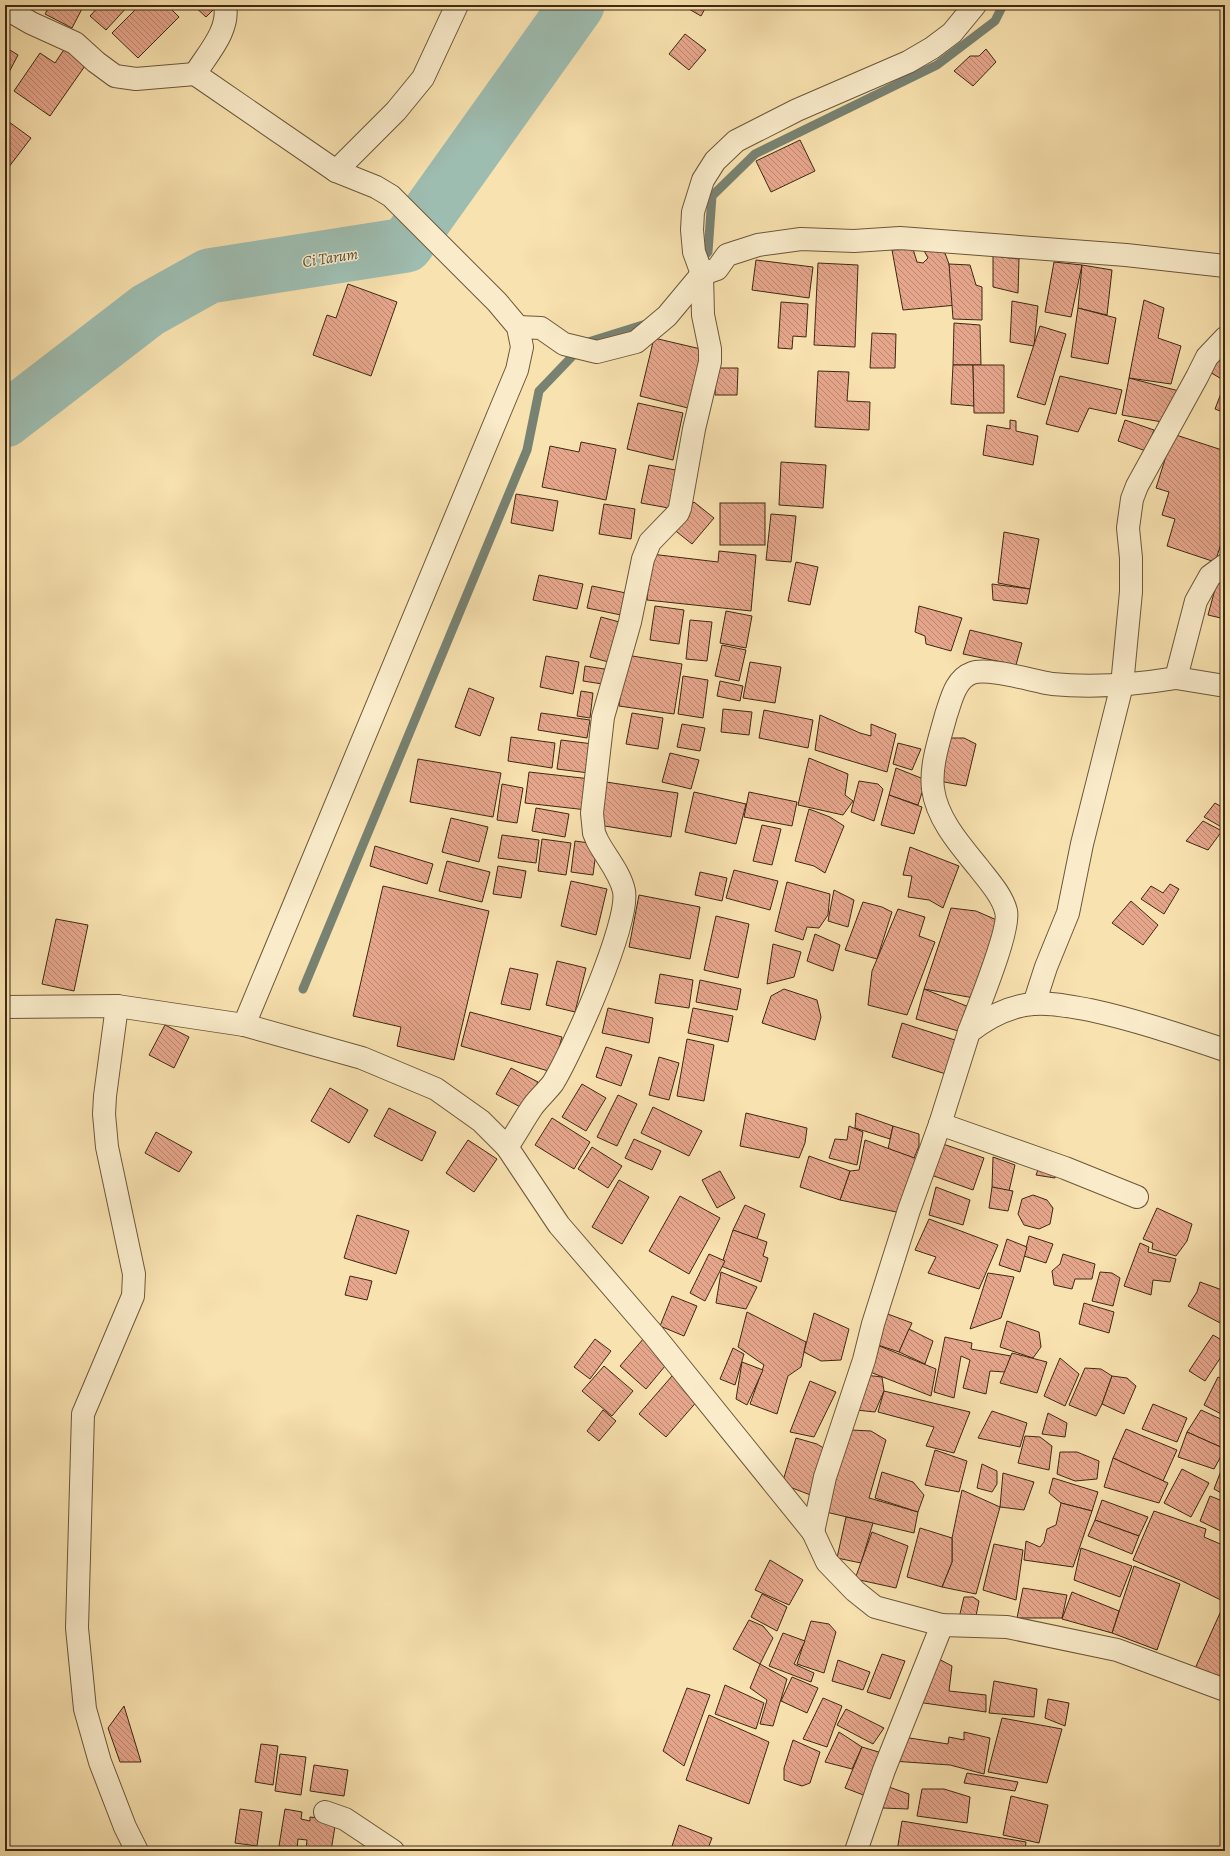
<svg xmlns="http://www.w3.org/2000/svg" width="1230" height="1856" font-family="Alegreya,serif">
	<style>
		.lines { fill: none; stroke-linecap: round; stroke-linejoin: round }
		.stream { stroke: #788272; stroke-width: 9 }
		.river { stroke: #9ebdb1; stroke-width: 55 }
		.building { fill: url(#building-back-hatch); stroke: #3e2913 }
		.minor-casing { stroke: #6c573a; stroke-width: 24 }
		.minor { stroke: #faeccb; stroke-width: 22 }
		.labels { text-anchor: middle; stroke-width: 3; stroke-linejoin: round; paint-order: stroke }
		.water-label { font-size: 16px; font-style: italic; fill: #564e3a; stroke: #faeccb }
	</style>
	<defs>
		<pattern id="building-back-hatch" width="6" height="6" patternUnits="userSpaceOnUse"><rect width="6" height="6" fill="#e6a68c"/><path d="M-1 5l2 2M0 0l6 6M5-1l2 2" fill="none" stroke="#bc8771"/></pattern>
	</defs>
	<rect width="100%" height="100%" fill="#f8e2af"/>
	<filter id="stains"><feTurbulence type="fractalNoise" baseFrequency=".005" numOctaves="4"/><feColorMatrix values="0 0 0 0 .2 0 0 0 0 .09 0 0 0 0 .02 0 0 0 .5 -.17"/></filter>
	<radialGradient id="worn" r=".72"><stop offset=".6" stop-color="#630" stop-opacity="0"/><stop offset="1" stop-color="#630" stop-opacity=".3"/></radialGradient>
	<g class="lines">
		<g class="stream">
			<path d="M698 263 708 252 712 196 755 154 937 65 995 21 1003 5"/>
			<path d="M303 989 527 450 539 391 585 343 646 324"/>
		</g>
		<path class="river" d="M5 420 148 310 209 276 406 245 577 5"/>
	</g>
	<g class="building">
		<path d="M50 5H84L72 28 45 14Z"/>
		<path d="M100 5H129L106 30 90 16Z"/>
		<path d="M140 5H167L179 17 138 58 112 33Z"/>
		<path d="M193 5H218L206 17Z"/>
		<path d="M682 5H707L701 16Z"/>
		<path d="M685 34 706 50 689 70 669 54Z"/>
		<path d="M5 47 18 55 6 78 5 77Z"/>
		<path d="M65 48 87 63 50 116 14 91 40 53 55 63Z"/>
		<path d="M986 49 996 62 973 86 954 71 970 56H979Z"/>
		<path d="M5 119 31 138 5 172Z"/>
		<path d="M800 140 815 171 771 192 756 161Z"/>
		<path d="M921 245H942L949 264 957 305 903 310 892 250 913 249 917 262 923 263 928 258Z"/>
		<path d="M993 256 1019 259 1018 293 993 287Z"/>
		<path d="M756 260 813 267 809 298 752 290Z"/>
		<path d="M1054 262 1082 265 1071 317 1045 312Z"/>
		<path d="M818 263 858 265 855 347 814 345Z"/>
		<path d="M949 264 970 265 976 285 982 287V320L953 319Z"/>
		<path d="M1082 265 1112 270 1107 315 1078 308Z"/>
		<path d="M348 284 397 302 371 376 313 355 327 315 336 318Z"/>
		<path d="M1144 300 1164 308 1158 338 1181 346 1171 384 1129 378Z"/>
		<path d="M1012 301 1038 306 1034 346 1010 342Z"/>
		<path d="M781 302 808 304 806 337 793 336 792 349 778 348Z"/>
		<path d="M1078 308 1116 318 1108 364 1071 357Z"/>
		<path d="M954 323 980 325 981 365H953Z"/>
		<path d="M1040 326 1066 334 1045 405 1017 397Z"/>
		<path d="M872 333 896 334 895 368H870Z"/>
		<path d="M654 338 705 350 692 409 640 396Z"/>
		<path d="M1216 354 1225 357V381L1208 371Z"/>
		<path d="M953 365H973L974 406 951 404Z"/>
		<path d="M973 365H1004V413H974Z"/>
		<path d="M716 368H738L737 395H715Z"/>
		<path d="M818 371 849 372 847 401 870 402 869 430 815 427Z"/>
		<path d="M1060 376 1122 390 1116 414 1089 408 1078 432 1046 424Z"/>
		<path d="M1129 378 1179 391 1168 423 1122 415Z"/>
		<path d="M1225 383V413L1215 409Z"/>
		<path d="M638 403 683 413 673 460 627 449Z"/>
		<path d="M1010 420 1016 421V431L1038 436 1033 465 983 455 987 425 1010 429Z"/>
		<path d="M1125 420 1154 430 1146 451 1118 441Z"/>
		<path d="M1173 434 1225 451V532L1215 562 1167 546 1175 519 1162 515 1169 492 1156 488Z"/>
		<path d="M581 442 616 449 606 500 542 487 550 446 579 452Z"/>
		<path d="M781 462 826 465 823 508 779 505Z"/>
		<path d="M649 465 681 471 674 509 641 503Z"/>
		<path d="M516 494 558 501 553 531 511 523Z"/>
		<path d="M694 502 714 518 692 544 672 528Z"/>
		<rect x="720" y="503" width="45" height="42"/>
		<path d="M604 504 635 509 631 539 599 534Z"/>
		<path d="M771 514 796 516 791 562 766 560Z"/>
		<path d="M1004 532 1039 539 1030 589 998 583Z"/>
		<path d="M719 551 756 555 751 611 647 600 651 554 718 562Z"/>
		<path d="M796 562 818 567 810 605 788 601Z"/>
		<path d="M539 575 583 584 577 609 533 600Z"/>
		<path d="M1217 582 1225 584V619L1208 615Z"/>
		<path d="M992 584 1030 589 1027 604 993 600Z"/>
		<path d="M592 586 626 593 621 615 587 608Z"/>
		<path d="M655 606 684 610 679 644 650 640Z"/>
		<path d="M919 606 962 618 951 651 926 644 925 636 915 632Z"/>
		<path d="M726 611 752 616 746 648 720 643Z"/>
		<path d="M601 617 623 623 612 663 590 657Z"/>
		<path d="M690 620 712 622 707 661 686 659Z"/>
		<path d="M970 630 1022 643 1016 665 963 654Z"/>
		<path d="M722 645 746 650 739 681 715 676Z"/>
		<path d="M626 655 682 664 674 714 619 706Z"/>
		<path d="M546 656 579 662 573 694 540 687Z"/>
		<path d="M750 662 781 667 775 703 743 698Z"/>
		<path d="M585 666 611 670 609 685 583 681Z"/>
		<path d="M683 676 708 680 703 718 678 714Z"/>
		<path d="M720 681 743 686 740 701 717 696Z"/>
		<path d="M469 688 494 698 480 736 455 727Z"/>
		<path d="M581 691 593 693 590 718 577 716Z"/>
		<path d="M723 709 752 712 749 735 721 732Z"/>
		<path d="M764 710 813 720 808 748 759 738Z"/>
		<path d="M541 713 590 720 587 738 538 730Z"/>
		<path d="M632 713 663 718 658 749 626 744Z"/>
		<path d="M820 715 860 733 871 736V724L896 734 887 772 815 750Z"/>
		<path d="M682 724 705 728 700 751 677 747Z"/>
		<path d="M511 737 555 743 552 768 508 761Z"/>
		<path d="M948 738H964L976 744 966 786 939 781Z"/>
		<path d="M561 740 593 744 589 773 557 769Z"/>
		<path d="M898 743 921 749 912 770 893 764Z"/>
		<path d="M670 753 699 760 691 789 662 782Z"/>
		<path d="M809 758 848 774 845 795 853 801 843 815 798 805Z"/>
		<path d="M418 759 501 773 493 817 410 802Z"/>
		<path d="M896 768 926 780 918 805 889 795Z"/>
		<path d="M529 772 591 779 587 810 525 803Z"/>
		<path d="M859 781 878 784 883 789 874 821 851 812Z"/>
		<path d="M606 782 678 793 671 837 599 825Z"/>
		<path d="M502 784 523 788 517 823 497 820Z"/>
		<path d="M694 792 746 804 736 844 685 832Z"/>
		<path d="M749 792 797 802 792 826 744 817Z"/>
		<path d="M889 795 922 807 914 834 881 825Z"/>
		<path d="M1215 803 1225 809V829L1204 817Z"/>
		<path d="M536 808 569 814 565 837 532 831Z"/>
		<path d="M809 809 830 817 844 826 825 873 814 866 795 861Z"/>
		<path d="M451 818 488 827 479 862 442 852Z"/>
		<path d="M1203 821 1222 831 1208 850 1186 841Z"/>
		<path d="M762 825 781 829 772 865 753 861Z"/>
		<path d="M502 835 539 840 536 863 498 858Z"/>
		<path d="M542 839 571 843 566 875 538 871Z"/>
		<path d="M575 841 597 844 593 875 571 872Z"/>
		<path d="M375 846 433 864 427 884 370 866Z"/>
		<path d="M910 847 959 866 943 908 929 900 908 897 912 876 903 875Z"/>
		<path d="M447 861 490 872 482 902 439 891Z"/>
		<path d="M498 866 526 871 521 898 493 894Z"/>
		<path d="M734 870 778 881 770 910 726 898Z"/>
		<path d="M700 872 727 878 722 901 695 895Z"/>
		<path d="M571 881 607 889 596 935 561 926Z"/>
		<path d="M787 882 830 894 828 915 819 928 807 927 803 940 775 931Z"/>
		<path d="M1170 884 1179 889 1164 914 1141 899 1151 886 1163 893Z"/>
		<path d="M383 886 489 911 454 1060 397 1046 401 1027 353 1016Z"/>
		<path d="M834 890 854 900 848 927 828 921Z"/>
		<path d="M639 895 700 907 690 959 629 947Z"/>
		<path d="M1131 901 1158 925 1143 945 1112 923Z"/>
		<path d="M863 902 882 907 892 912 877 959 845 950Z"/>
		<path d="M951 908 976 911 999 921 974 998 924 989Z"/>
		<path d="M898 909 925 917 919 936 935 942 907 1015 868 1005 872 971Z"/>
		<path d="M716 916 749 924 738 978 704 970Z"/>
		<path d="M56 919 88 925 74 991 42 984Z"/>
		<path d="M815 934 840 945 833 971 807 961Z"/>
		<path d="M773 944 801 952 794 977 767 984Z"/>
		<path d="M557 961 586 968 575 1012 546 1005Z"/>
		<path d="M510 968 538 974 530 1010 501 1004Z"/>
		<path d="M660 974 693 980 689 1008 655 1003Z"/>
		<path d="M700 980 741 989 737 1010 696 1002Z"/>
		<path d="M784 989 817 1000 821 1017 815 1040 762 1023 771 996Z"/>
		<path d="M924 989 969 1007 962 1032 916 1019Z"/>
		<path d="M608 1008 653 1018 649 1043 602 1033Z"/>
		<path d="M693 1008 733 1016 728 1042 688 1033Z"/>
		<path d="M470 1012 562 1037 552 1072 461 1046Z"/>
		<path d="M902 1023 958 1041 949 1075 892 1057Z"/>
		<path d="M165 1025 189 1037 174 1068 149 1055Z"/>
		<path d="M687 1039 714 1045 704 1101 677 1096Z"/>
		<path d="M606 1047 632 1055 621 1086 596 1077Z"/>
		<path d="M659 1057 679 1063 669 1100 649 1095Z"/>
		<path d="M511 1068 538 1082 524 1109 496 1094Z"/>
		<path d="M582 1084 606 1098 586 1131 562 1117Z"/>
		<path d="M330 1088 368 1110 349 1143 311 1121Z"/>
		<path d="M618 1095 637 1104 617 1146 597 1137Z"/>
		<path d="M653 1107 702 1131 689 1156 641 1133Z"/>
		<path d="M389 1108 436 1132 422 1161 374 1136Z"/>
		<path d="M746 1113 807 1128 805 1143 799 1158 740 1146Z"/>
		<path d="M856 1113 893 1126 890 1139 855 1128Z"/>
		<path d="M552 1118 590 1142 574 1169 535 1145Z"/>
		<path d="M849 1126 863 1132 857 1165 829 1158 835 1139 847 1140Z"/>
		<path d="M893 1126 919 1134V1146L914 1158 888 1149Z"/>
		<path d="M156 1132 192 1152 179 1172 145 1153Z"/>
		<path d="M634 1139 661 1151 652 1170 625 1158Z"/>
		<path d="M468 1140 497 1159 474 1192 446 1173Z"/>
		<path d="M865 1140 920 1160 901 1213 840 1200 850 1171 859 1170Z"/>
		<path d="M943 1144 984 1158 973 1190 931 1175Z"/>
		<path d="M592 1147 622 1166 608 1188 578 1169Z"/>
		<path d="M809 1156 850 1171 840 1200 800 1187Z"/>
		<path d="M993 1157 1015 1165 1009 1191 992 1187Z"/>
		<path d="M1041 1162 1057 1169 1055 1178 1036 1175Z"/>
		<path d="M720 1171 735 1198 717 1208 702 1180Z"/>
		<path d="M619 1180 649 1197 622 1244 592 1227Z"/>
		<path d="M936 1187 970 1200 963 1225 929 1215Z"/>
		<path d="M992 1187 1013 1191 1008 1211 989 1208Z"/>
		<path d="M1033 1195 1047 1200 1053 1208 1050 1224 1039 1229 1024 1225 1018 1214 1022 1199Z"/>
		<path d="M680 1196 720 1218 689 1274 649 1251Z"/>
		<path d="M745 1205 765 1214 757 1239 733 1230Z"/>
		<path d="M1157 1208 1192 1224 1187 1241 1176 1256 1152 1249 1153 1243 1143 1239Z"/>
		<path d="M357 1215 409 1231 396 1274 344 1258Z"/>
		<path d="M929 1219 998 1245 979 1289 928 1273 936 1257 915 1250Z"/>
		<path d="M733 1230 767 1242 763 1256 768 1258 761 1282 721 1266Z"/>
		<path d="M1029 1236 1053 1244 1046 1263 1024 1256Z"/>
		<path d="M1007 1239 1027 1247 1020 1272 999 1265Z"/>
		<path d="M1140 1243 1149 1247 1148 1252 1176 1259 1170 1282 1153 1280 1151 1295 1124 1286Z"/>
		<path d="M709 1254 725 1261 705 1301 690 1293Z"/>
		<path d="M1063 1254 1095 1264 1092 1279H1075L1072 1289 1054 1285 1052 1271 1060 1264Z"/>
		<path d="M721 1272 757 1287 746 1309 716 1303Z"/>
		<path d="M1100 1272 1112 1273 1120 1278 1113 1306 1092 1301Z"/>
		<path d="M988 1273 1014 1277 1001 1318 970 1329Z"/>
		<path d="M350 1276 372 1281 367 1300 345 1295Z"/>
		<path d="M1200 1282 1225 1291 1224 1325 1188 1306 1197 1292Z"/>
		<path d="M672 1296 697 1306 684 1336 660 1326Z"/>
		<path d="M1084 1303 1114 1312 1109 1333 1079 1324Z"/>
		<path d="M747 1312 806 1342 801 1367 788 1376 777 1414 750 1404 764 1365 738 1347Z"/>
		<path d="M814 1313 849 1329 841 1360 821 1361 804 1352Z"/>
		<path d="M885 1313 912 1323 899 1352 875 1344Z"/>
		<path d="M1007 1321 1039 1332 1041 1347 1033 1358 1000 1347Z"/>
		<path d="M909 1329 933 1341 925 1364 899 1352Z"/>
		<path d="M1213 1335 1225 1342V1351L1205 1381 1189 1371Z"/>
		<path d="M945 1337 972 1343 971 1349 1011 1356 1005 1372 990 1371 986 1394 963 1388 970 1360 961 1356 954 1398 934 1392Z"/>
		<path d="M644 1338 670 1360 646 1389 620 1366Z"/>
		<path d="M595 1339 611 1351 590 1379 574 1367Z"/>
		<path d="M877 1345 936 1369 931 1396 870 1372Z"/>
		<path d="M733 1348 744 1354 735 1385 720 1379Z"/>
		<path d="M1012 1353 1047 1362 1037 1393 1000 1383Z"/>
		<path d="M1060 1358 1079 1374 1065 1406 1044 1396Z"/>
		<path d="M742 1362 763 1370 747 1405 736 1399Z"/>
		<path d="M604 1366 633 1391 612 1416 582 1391Z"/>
		<path d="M1225 1367V1377L1221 1375Z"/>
		<path d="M1085 1368 1101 1369 1112 1376 1102 1404 1096 1416 1069 1405Z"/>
		<path d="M865 1375 882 1377 884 1391 875 1412 856 1410Z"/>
		<path d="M672 1376 699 1399 666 1437 639 1414Z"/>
		<path d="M1112 1376 1127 1378 1136 1386 1124 1414 1102 1404Z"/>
		<path d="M1218 1377 1225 1381V1416L1204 1405Z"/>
		<path d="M810 1381 836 1392 814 1437 790 1432Z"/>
		<path d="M884 1391 970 1412 954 1453 926 1446 934 1427 878 1412Z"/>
		<path d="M1153 1404 1187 1418 1177 1442 1142 1429Z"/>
		<path d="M603 1410 616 1421 599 1441 587 1431Z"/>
		<path d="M1201 1410 1225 1421V1449L1187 1432Z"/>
		<path d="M992 1411 1027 1423 1020 1447 978 1438Z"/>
		<path d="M1048 1413 1067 1423 1065 1437 1042 1434Z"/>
		<path d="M1126 1429 1177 1450 1163 1481 1113 1458Z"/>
		<path d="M851 1430 871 1431 886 1440 869 1498 918 1512 914 1533 826 1512Z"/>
		<path d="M1187 1432 1225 1449 1214 1469 1178 1457Z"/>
		<path d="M1025 1436 1040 1437 1052 1446 1049 1470 1018 1463Z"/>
		<path d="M796 1438 817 1444 830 1452 813 1496 782 1484Z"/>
		<path d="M935 1450 967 1461 959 1492 925 1485Z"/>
		<path d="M1060 1452H1077L1099 1461 1097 1479 1075 1481 1057 1474Z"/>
		<path d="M1113 1458 1168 1483 1159 1503 1104 1487Z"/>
		<path d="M1224 1463H1225V1495L1214 1489Z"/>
		<path d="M982 1464 997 1471V1484L992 1492 977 1488Z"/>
		<path d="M1182 1469 1209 1483 1191 1517 1164 1503Z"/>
		<path d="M882 1472 913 1482 924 1495 918 1512 875 1498Z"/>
		<path d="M1003 1473 1034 1482 1024 1510 1000 1507Z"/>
		<path d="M1053 1478 1098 1492 1092 1511 1061 1503 1049 1493Z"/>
		<path d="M962 1490 1000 1507 976 1594 942 1587 952 1562V1538Z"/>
		<path d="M1210 1496 1225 1502V1533L1200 1521Z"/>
		<path d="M1102 1500 1148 1517 1139 1536 1095 1520Z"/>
		<path d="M1061 1503 1092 1511 1073 1567 1024 1560 1026 1541 1040 1547 1044 1542 1047 1529 1056 1525Z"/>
		<path d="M1154 1511 1206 1529 1204 1537 1225 1546V1684L1193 1673 1225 1602 1180 1580 1133 1560Z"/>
		<path d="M846 1517 873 1523 861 1563 837 1558Z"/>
		<path d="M1095 1520 1139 1536 1132 1554 1088 1536Z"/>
		<path d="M920 1528 952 1538V1562L942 1587 907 1577Z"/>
		<path d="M872 1532 908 1546 896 1588 855 1579Z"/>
		<path d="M994 1544 1023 1550 1016 1600 983 1590Z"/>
		<path d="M1081 1548 1132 1566 1120 1597 1074 1580Z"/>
		<path d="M770 1560 803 1580 789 1605 755 1590Z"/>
		<path d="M1134 1566 1180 1584 1157 1650 1112 1633Z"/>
		<path d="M1023 1588 1067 1595 1062 1618H1017Z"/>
		<path d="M1072 1592 1119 1611 1112 1633 1062 1619Z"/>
		<path d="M762 1594 787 1607 777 1631 751 1617Z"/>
		<path d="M964 1597H973L979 1601 975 1621 959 1618Z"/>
		<path d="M749 1620 763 1626 773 1638 760 1664 733 1649Z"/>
		<path d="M811 1621 829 1624 836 1632 824 1673 797 1664Z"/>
		<path d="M783 1633 805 1641 794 1664 814 1673 811 1682 769 1666Z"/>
		<path d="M882 1654 905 1661 890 1699 867 1692Z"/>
		<path d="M933 1656 952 1666 949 1691 986 1695V1712L917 1702Z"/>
		<path d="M838 1660 870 1672 863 1690 832 1681Z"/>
		<path d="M760 1664 787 1679 773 1726 760 1724 767 1700 750 1688Z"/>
		<path d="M792 1677 818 1688 807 1713 781 1701Z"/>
		<path d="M994 1681 1037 1689 1034 1717 989 1713Z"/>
		<path d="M725 1685 764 1703 756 1729 715 1714Z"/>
		<path d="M687 1688 710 1695 684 1766 663 1751Z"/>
		<path d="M823 1698 842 1706 827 1747 803 1739Z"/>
		<path d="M1048 1699 1069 1703 1065 1726 1045 1718Z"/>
		<path d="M124 1706 141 1762H120L108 1728Z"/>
		<path d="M846 1709 884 1728 873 1744 837 1725Z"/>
		<path d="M709 1715 769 1742 749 1804 686 1780Z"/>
		<path d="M1002 1718 1062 1729 1047 1783 988 1772Z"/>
		<path d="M839 1732 862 1747 852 1769 825 1762Z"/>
		<path d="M964 1732 990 1738 984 1774 950 1765 892 1761 903 1737 948 1744 949 1737 964 1740Z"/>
		<path d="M793 1740 820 1752 810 1783 802 1786 784 1780V1768Z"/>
		<path d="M261 1744 278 1746 273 1785 255 1782Z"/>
		<path d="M862 1747 882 1753 866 1796 845 1788Z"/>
		<path d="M280 1754 306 1757 301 1795 275 1791Z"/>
		<path d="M314 1765 348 1770 344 1796 310 1791Z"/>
		<path d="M967 1773 1018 1782 1015 1791 964 1783Z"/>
		<path d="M886 1786 909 1794 908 1809 883 1808Z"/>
		<path d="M922 1789H944L970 1797 967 1823 917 1816Z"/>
		<path d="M1011 1796 1048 1805 1039 1843 1003 1835Z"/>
		<path d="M240 1809 262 1812 257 1846 235 1843Z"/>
		<path d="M285 1809 302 1812 301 1819 310 1821V1817L336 1820 331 1851 306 1849 307 1840 298 1839 297 1849 279 1846Z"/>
		<path d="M902 1821 1026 1842 1025 1851H897Z"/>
		<path d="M679 1825 712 1838 707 1851 671 1849Z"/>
	</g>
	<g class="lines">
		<g class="minor-casing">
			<g id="minor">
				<path d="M225 5C230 30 208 53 195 74L336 171 376 187 391 196 497 302 518 327 522 347 517 370 244 1025"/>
				<path d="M5 8 31 23 75 43 96 62 115 76 136 79 195 74"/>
				<path d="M336 171 396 111 423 78 457 5"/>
				<path d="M518 327 541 328 564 344 597 352 636 342 667 316 702 274 717 269 727 255 758 245 801 239 854 241 900 238 1126 255 1225 266"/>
				<path d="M1176 678 1225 686"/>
				<path d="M1034 1004 1046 967 1068 913 1082 844 1122 685 1131 592V558L1128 528 1132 499 1137 486 1197 377 1207 357 1225 338"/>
				<path d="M117 1006 105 1096 104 1114 107 1147 134 1274 133 1296 83 1414 77 1628 85 1709 100 1762 125 1827 137 1851"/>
				<path d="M5 1007 117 1006 244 1025 362 1058 436 1089 481 1121 507 1147 559 1225 653 1334 813 1532 827 1562 855 1591 875 1607 942 1625 1007 1627 1117 1650 1225 1690"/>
				<path d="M969 1032C977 1010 1011 929 1006 911 1002 895 988 880 978 867 960 845 937 819 933 789 930 765 940 738 946 715 951 701 955 679 972 673 988 667 1033 681 1052 684 1094 688 1134 685 1176 678L1196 601 1210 576 1225 565"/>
				<path d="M940 1124 1065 1168 1137 1197"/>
				<path d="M507 1147C516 1134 524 1119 533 1106 539 1098 547 1091 553 1083 572 1052 630 923 624 891 620 872 605 856 597 840L594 833 592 813 603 717 630 622 643 559 650 542 678 513 680 508 694 429 710 362V349L703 315 702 274 694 252 692 230 693 212 703 180 715 161 736 141 797 110 908 62 932 48 952 33 975 5"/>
				<path d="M813 1532 825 1477 864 1360 873 1324 909 1210 940 1124 969 1032C987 1018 1010 1006 1033 1004 1051 1002 1072 1007 1090 1010 1136 1020 1180 1035 1225 1050"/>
				<path d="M325 1812 345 1819 393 1851"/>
				<path d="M856 1851 884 1770 942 1625"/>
			</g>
		</g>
		<use href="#minor" class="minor"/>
	</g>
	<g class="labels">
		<g class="water-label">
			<text transform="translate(330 257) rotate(-9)" y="6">Ci Tarum</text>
		</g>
	</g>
	<rect width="1230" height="1856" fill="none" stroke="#f8e2af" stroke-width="20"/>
	<rect x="6" y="6" width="1218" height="1844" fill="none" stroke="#3e2913" stroke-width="2"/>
	<rect x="10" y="10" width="1210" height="1836" fill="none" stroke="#3e2913"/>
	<rect width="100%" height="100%" filter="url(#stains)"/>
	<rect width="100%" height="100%" fill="url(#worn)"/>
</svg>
